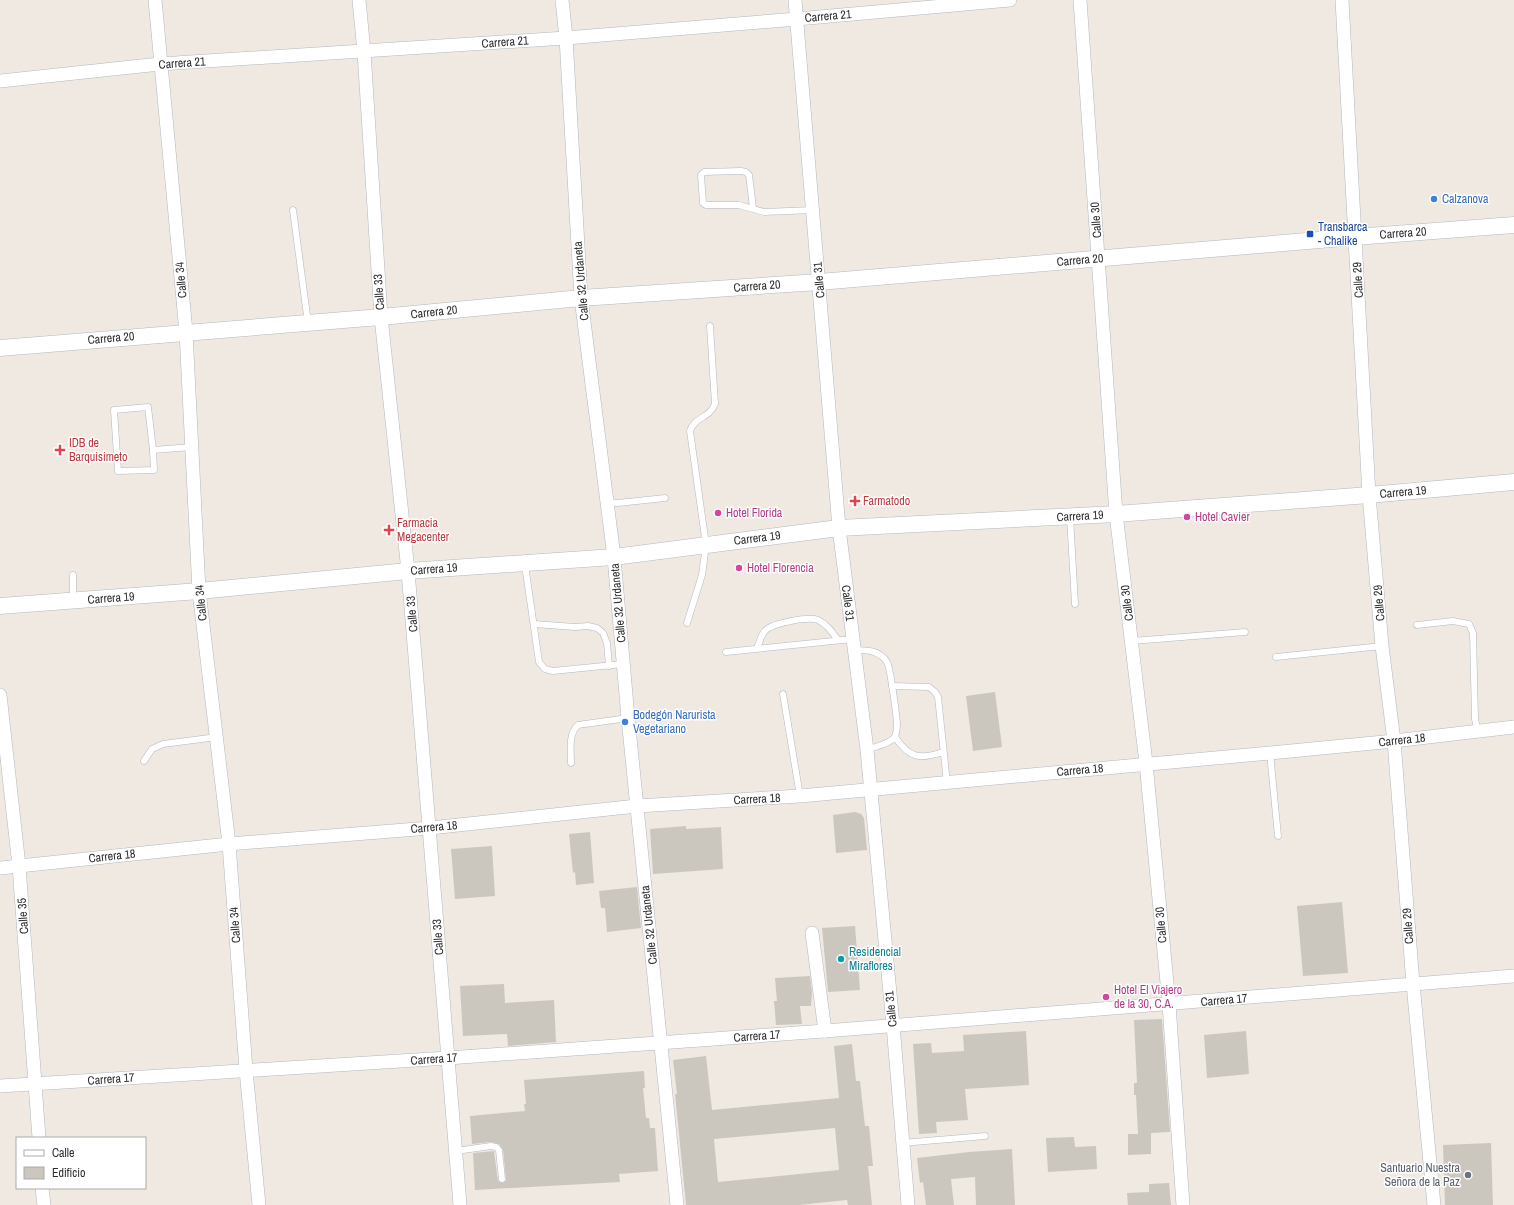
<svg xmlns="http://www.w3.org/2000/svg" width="1514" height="1205" font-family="'Archivo Narrow',sans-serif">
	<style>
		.building { fill: #cbc7bf; fill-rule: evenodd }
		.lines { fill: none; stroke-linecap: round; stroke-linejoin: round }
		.service-casing { stroke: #b4b7c1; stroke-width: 7 }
		.minor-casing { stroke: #b4b7c1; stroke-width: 14 }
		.tertiary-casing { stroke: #b4b7c1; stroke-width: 17 }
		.service { stroke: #fff; stroke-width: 6 }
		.minor { stroke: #fff; stroke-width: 13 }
		.tertiary { stroke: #fff; stroke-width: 16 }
		.shop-dot { fill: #3f7fe0; stroke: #fff; stroke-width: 1.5 }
		.transit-dot { fill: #1a4fb4; stroke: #fff; stroke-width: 1.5 }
		.health-dot { fill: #e0444e; stroke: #fff; stroke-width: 1.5 }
		.hotel-dot { fill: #d1479c; stroke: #fff; stroke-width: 1.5 }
		.culture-dot { fill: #0f9aa8; stroke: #fff; stroke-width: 1.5 }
		.worship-dot { fill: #6b7280; stroke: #fff; stroke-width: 1.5 }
		.labels { text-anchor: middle; stroke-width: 3; stroke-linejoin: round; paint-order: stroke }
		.street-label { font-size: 12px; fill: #2e2e2e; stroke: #fff }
		.shop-label { font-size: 12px; fill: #366cbe; stroke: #fff; text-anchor: start }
		.transit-label { font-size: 12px; fill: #164399; stroke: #fff; text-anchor: start }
		.health-label { font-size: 12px; fill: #be3a42; stroke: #fff; text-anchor: start }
		.hotel-label { font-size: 12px; fill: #b23c85; stroke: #fff; text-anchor: start }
		.culture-label { font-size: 12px; fill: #0d838f; stroke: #fff; text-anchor: start }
		.worship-label { font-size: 12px; fill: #5b616d; stroke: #fff; text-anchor: end }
	</style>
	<rect width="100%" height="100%" fill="#efe9e1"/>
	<g class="building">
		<path d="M995 692 1002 747 973 751 966 696Z"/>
		<path d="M855 812 861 814 864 818 867 850 836 853 833 815Z"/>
		<path d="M686 826V829L721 827 723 869 653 874 650 829Z"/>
		<path d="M590 832 594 883 576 885 575 872 573 873 569 834Z"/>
		<path d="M492 846 495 896 455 899 451 849Z"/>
		<path d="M637 887 641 928 607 932 605 908H601L599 891Z"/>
		<path d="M1342 902 1348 973 1303 976 1297 906Z"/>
		<path d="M855 926 860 990 828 992 822 928Z"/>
		<path d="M810 976 812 993 811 1006H800L802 1024 776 1025 774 1001H777L775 978Z"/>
		<path d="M504 984 505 1003 554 1000 556 1042 508 1046 507 1034 463 1036 460 986Z"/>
		<path d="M1162 1019 1170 1132 1151 1133V1154L1128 1155V1134H1138L1136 1095H1134V1083H1137L1134 1020Z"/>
		<path d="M1026 1031 1029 1085 965 1089 968 1120 936 1122 937 1133 919 1134 913 1044 931 1043 932 1053 964 1051 963 1035Z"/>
		<path d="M1246 1031 1249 1074 1207 1078 1204 1035Z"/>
		<path d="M852 1044 856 1081H860L865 1126H869L873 1166H868L872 1205H848L847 1200 799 1205H686L675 1094H677L673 1060 706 1056 712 1110 839 1098 834 1046ZM835 1128 839 1170 718 1182 714 1139Z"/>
		<path d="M644 1071 645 1088H643L646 1118H649L650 1128H655L658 1171 619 1174 620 1182 475 1190 473 1153 494 1151 498 1181 503 1183 506 1181V1179L503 1150 499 1144 491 1142 472 1144 470 1116 525 1111 524 1104H526L524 1080Z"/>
		<path d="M1074 1137 1075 1147 1096 1146 1097 1169 1048 1172 1046 1138Z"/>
		<path d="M1491 1143 1493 1205H1445L1443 1145Z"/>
		<path d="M1012 1149 1015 1205H976L975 1177 951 1179 954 1205H926L923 1182 920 1183 917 1158 969 1152Z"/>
		<path d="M1169 1183 1171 1205H1128L1127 1193 1149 1192V1184Z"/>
	</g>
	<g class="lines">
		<g class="service-casing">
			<g id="service">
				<path d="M753 208 749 175 746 172 741 171 704 172 701 175 703 203 706 205H739L764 212 813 210"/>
				<path d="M293 210 308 323"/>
				<path d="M148 407 153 450 154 470 118 471 114 410Z"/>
				<path d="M153 450 192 447"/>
				<path d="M607 502 618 503 665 498"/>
				<path d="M1070 517 1075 604"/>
				<path d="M525 565 539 662 545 669 553 671 623 664"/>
				<path d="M73 575V599"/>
				<path d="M687 623 702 575 706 545 690 431C695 416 709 419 715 404L710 326"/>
				<path d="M534 624 575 627 588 626 597 628 603 633 607 643 609 666"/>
				<path d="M1417 625 1453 621 1469 624 1473 633 1475 719 1478 732"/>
				<path d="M1132 641 1245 632"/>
				<path d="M757 648C760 642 761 633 767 629 776 623 808 616 818 620 827 624 833 633 838 640"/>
				<path d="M854 650C867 650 879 650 887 662 890 666 897 718 897 725 897 728 896 734 895 737 890 744 874 747 867 750"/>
				<path d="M726 652 853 639"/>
				<path d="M1276 657 1382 646"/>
				<path d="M892 686 929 687 935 692 938 697 947 783"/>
				<path d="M783 694 800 796"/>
				<path d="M895 737C909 758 920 760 943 752"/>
				<path d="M1270 753 1278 836"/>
				<path d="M144 761 152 749 163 744 217 737"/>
				<path d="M571 763C571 751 568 734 578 725L628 718"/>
				<path d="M902 1143 985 1136"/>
				<path d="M456 1151 491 1146 496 1147 499 1150 502 1179"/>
			</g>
		</g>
		<g class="minor-casing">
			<g id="minor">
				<path d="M155 0 186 332 199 591 229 844 246 1070 259 1205"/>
				<path d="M359 0 364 52 381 317 408 571 460 1205"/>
				<path d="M562 0 566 38 581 298 614 557 628 718 677 1205"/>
				<path d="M795 0 839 528 867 750 893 1025 908 1205"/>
				<path d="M1080 0 1116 514 1146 763 1169 1004 1183 1205"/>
				<path d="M1342 0 1369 495 1382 646 1394 741 1413 984 1434 1205"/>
				<path d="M0 81 160 64 566 38 797 19 1010 0"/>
				<path d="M0 695 19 866 39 1138"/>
				<path d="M0 868 229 844 430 828 637 806 800 796 1270 753 1394 741 1514 727"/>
				<path d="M812 933 825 1031"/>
				<path d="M0 1086 448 1058 825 1031 1514 976"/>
				<path d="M42 1188 44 1205"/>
			</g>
		</g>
		<g class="tertiary-casing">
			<g id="tertiary">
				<path d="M0 348 381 317 581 298 819 282 1355 237 1514 225"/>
				<path d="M0 606 199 591 408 571 614 557 839 528 1116 514 1369 495 1514 482"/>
			</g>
		</g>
		<use href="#service" class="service"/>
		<use href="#minor" class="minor"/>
		<use href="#tertiary" class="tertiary"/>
	</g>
	<g class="shop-dot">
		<circle cx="1434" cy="199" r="4"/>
		<circle cx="625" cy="722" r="4"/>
	</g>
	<rect class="transit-dot" x="1306" y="230" width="8" height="8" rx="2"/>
	<g class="health-dot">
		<path d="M58 444h4v4h4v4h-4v4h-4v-4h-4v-4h4z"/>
		<path d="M853 495h4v4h4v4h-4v4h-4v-4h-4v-4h4z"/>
		<path d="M387 524h4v4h4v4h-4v4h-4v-4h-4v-4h4z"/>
	</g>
	<g class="hotel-dot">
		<circle cx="718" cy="513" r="4"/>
		<circle cx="1187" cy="517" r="4"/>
		<circle cx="739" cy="568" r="4"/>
		<circle cx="1106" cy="997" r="4"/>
	</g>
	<circle class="culture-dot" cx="841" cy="959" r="4"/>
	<circle class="worship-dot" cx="1468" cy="1175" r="4"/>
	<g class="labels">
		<g class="street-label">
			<text transform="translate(828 16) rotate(-5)" y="4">Carrera 21</text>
			<text transform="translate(505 42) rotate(-4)" y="4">Carrera 21</text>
			<text transform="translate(182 63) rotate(-4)" y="4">Carrera 21</text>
			<text transform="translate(1096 220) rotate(-94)" y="4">Calle 30</text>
			<text transform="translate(1403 233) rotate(-4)" y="4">Carrera 20</text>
			<text transform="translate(1080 260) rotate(-5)" y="4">Carrera 20</text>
			<text transform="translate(181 280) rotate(-95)" y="4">Calle 34</text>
			<text transform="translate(819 280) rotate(-95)" y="4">Calle 31</text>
			<text transform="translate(1358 280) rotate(-93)" y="4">Calle 29</text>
			<text transform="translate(581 281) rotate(-95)" y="4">Calle 32 Urdaneta</text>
			<text transform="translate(757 286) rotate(-4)" y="4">Carrera 20</text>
			<text transform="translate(379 292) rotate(-94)" y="4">Calle 33</text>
			<text transform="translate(434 312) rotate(-6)" y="4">Carrera 20</text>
			<text transform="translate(111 338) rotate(-5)" y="4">Carrera 20</text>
			<text transform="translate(1403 492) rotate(-5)" y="4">Carrera 19</text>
			<text transform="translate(1080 516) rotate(-3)" y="4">Carrera 19</text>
			<text transform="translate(757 538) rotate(-7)" y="4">Carrera 19</text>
			<text transform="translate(434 569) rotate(-4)" y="4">Carrera 19</text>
			<text transform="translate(111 598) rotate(-4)" y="4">Carrera 19</text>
			<text transform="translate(201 603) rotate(-96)" y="4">Calle 34</text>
			<text transform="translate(618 603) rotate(-95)" y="4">Calle 32 Urdaneta</text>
			<text transform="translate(848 603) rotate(83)" y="4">Calle 31</text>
			<text transform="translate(1127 603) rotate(-97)" y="4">Calle 30</text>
			<text transform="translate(1379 603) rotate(-95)" y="4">Calle 29</text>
			<text transform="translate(412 614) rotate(-95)" y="4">Calle 33</text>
			<text transform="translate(1402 740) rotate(-6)" y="4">Carrera 18</text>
			<text transform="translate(1080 770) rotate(-5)" y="4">Carrera 18</text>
			<text transform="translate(757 799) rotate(-3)" y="4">Carrera 18</text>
			<text transform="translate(434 827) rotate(-5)" y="4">Carrera 18</text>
			<text transform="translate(112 856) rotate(-6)" y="4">Carrera 18</text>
			<text transform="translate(23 916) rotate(-94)" y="4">Calle 35</text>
			<text transform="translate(235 925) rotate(-94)" y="4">Calle 34</text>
			<text transform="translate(649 925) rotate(-96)" y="4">Calle 32 Urdaneta</text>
			<text transform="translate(1161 925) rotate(-95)" y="4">Calle 30</text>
			<text transform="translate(1408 926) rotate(-94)" y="4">Calle 29</text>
			<text transform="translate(438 937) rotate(-94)" y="4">Calle 33</text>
			<text transform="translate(1224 1000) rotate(-5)" y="4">Carrera 17</text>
			<text transform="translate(891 1009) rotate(-96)" y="4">Calle 31</text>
			<text transform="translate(757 1036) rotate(-4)" y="4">Carrera 17</text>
			<text transform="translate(434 1059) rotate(-4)" y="4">Carrera 17</text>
			<text transform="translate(111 1079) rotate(-4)" y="4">Carrera 17</text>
		</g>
		<g class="shop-label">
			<text x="1442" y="203">Calzanova</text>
			<text x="633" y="719">Bodegón Narurista<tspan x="633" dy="14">Vegetariano</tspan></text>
		</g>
		<g class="transit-label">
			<text x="1318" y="231">Transbarca<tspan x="1318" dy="14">- Chalike</tspan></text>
		</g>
		<g class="health-label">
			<text x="69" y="447">IDB de<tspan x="69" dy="14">Barquisimeto</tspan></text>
			<text x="863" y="505">Farmatodo</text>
			<text x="397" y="527">Farmacia<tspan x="397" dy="14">Megacenter</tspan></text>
		</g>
		<g class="hotel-label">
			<text x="726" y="517">Hotel Florida</text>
			<text x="1195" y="521">Hotel Cavier</text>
			<text x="747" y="572">Hotel Florencia</text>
			<text x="1114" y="994">Hotel El Viajero<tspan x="1114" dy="14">de la 30, C.A.</tspan></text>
		</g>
		<g class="culture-label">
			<text x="849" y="956">Residencial<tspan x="849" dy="14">Miraflores</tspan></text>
		</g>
		<g class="worship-label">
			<text x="1460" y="1172">Santuario Nuestra<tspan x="1460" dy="14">Señora de la Paz</tspan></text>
		</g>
	</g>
	<rect x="16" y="1137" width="130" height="52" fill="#ffffff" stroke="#ababab"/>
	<rect x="24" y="1150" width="20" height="6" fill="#ffffff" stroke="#ababab"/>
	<text x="52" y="1157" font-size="12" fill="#2e2e2e">Calle</text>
	<rect x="24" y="1167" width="20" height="12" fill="#cbc7bf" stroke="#ababab"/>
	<text x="52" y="1177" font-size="12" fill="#2e2e2e">Edificio</text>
</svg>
